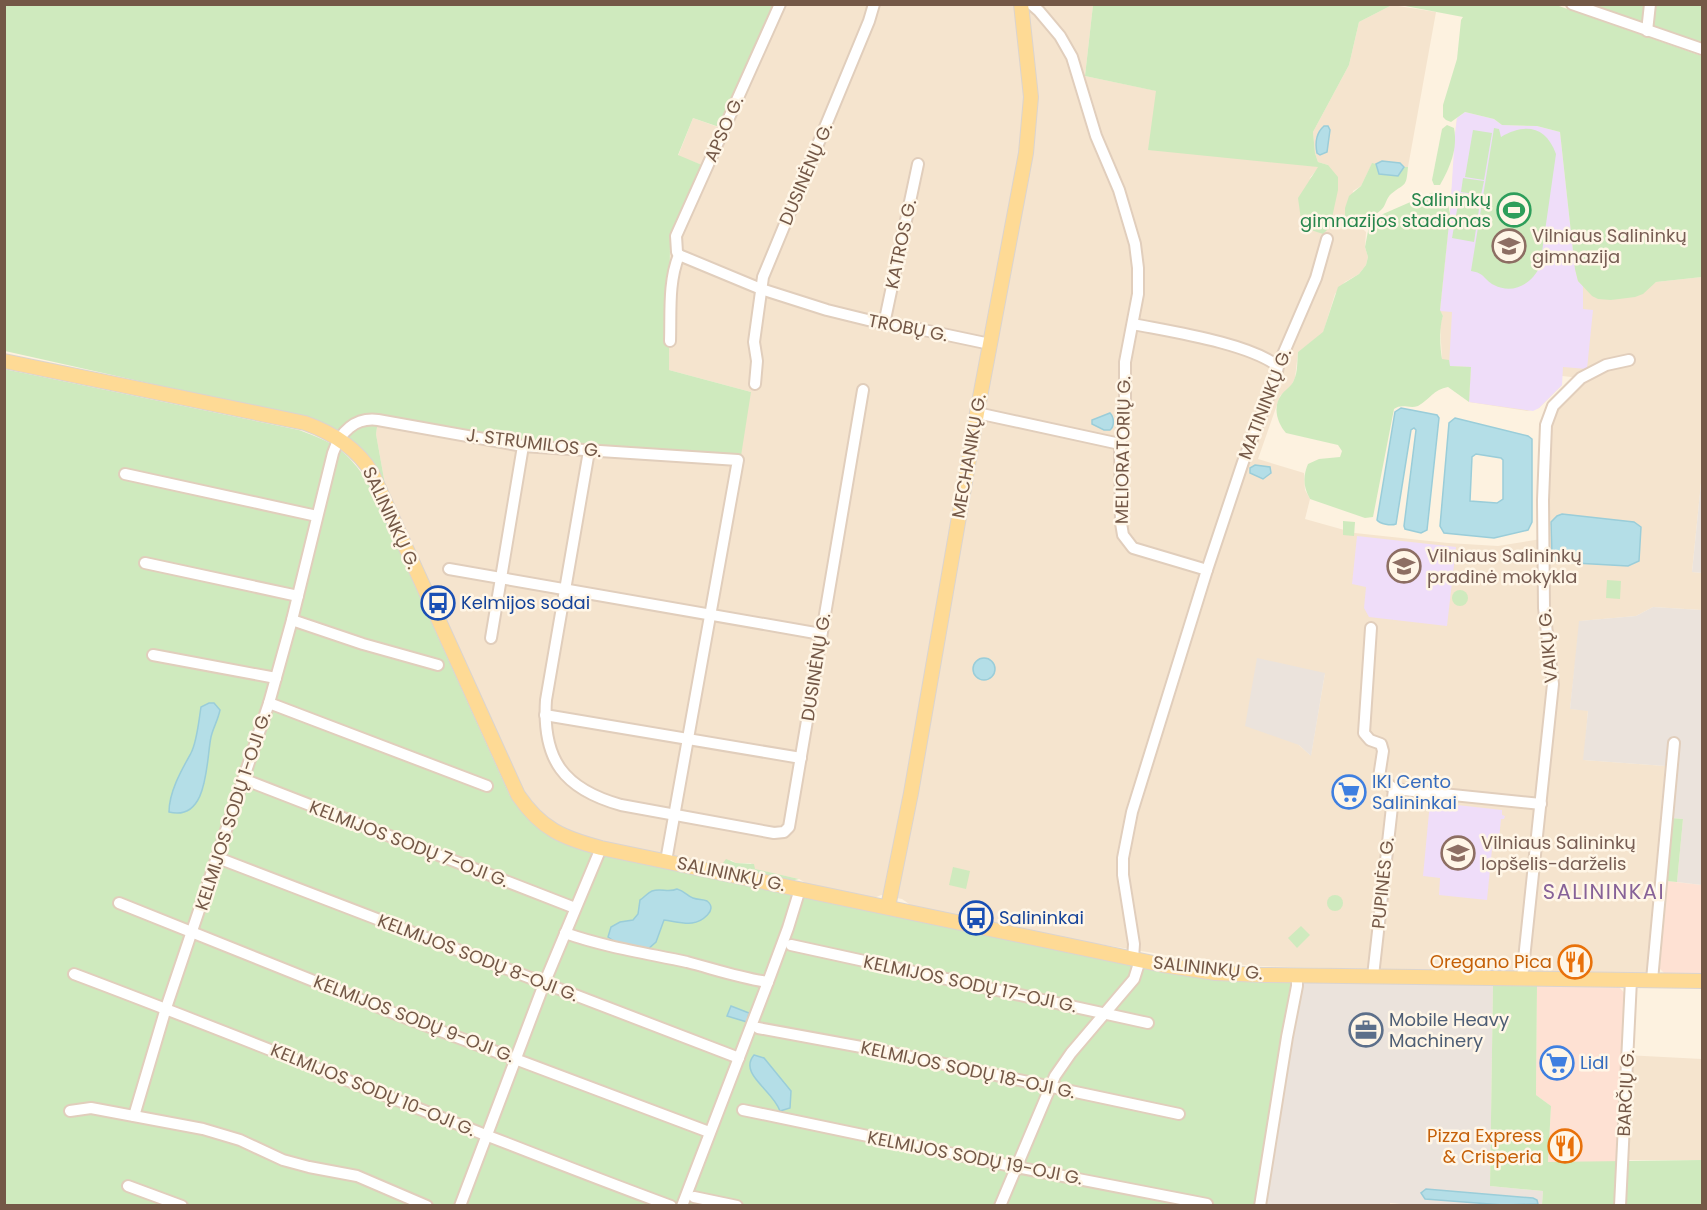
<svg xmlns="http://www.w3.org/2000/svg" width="1707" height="1210" font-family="Poppins,sans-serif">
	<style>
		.residential { fill: #f5e4ce; fill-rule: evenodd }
		.commercial { fill: #fee1d3 }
		.industrial { fill: #ebe3dc }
		.education { fill: #efddf9 }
		.green { fill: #cfeabe }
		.water { fill: #b4dee7; stroke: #9acdd9; stroke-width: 1.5; fill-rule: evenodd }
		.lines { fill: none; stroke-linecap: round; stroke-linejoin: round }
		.minor-casing { stroke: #e1cebc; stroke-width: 14 }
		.major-casing { stroke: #dbd4cf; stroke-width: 16 }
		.minor { stroke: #fff; stroke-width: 10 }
		.major { stroke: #feda95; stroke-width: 14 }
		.labels { text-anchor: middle; stroke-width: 5; stroke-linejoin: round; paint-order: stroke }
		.street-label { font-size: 18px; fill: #745847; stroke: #fff6e7 }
		.leisure-label { font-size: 18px; fill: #27864d; stroke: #fff6e7; text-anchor: end }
		.education-label { font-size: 18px; fill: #785e54; stroke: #fff6e7; text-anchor: start }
		.transit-label { font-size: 18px; fill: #164399; stroke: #fff6e7; text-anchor: start }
		.shop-label { font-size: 18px; fill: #366cbe; stroke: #fff6e7; text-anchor: start }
		.food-label { font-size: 18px; fill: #c56008; stroke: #fff6e7; text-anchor: end }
		.service-label { font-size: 18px; fill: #4e5e75; stroke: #fff6e7; text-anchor: start }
		.quarter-label { font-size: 21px; letter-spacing: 1.5px; fill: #876298; stroke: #fff6e7 }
	</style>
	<rect width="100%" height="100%" fill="#fdf2e0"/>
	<g class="residential">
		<path d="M775 5H1093L1085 76 1157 91 1319 167 1309 179 1328 165 1318 162 1315 153 1313 132 1349 65 1359 22 1392 5 1436 12 1408 167 1379 174 1372 164 1361 186 1353 191 1349 223H1357L1366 232 1365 247 1368 257 1366 265 1359 274 1345 282 1335 294 1323 333 1298 352 1295 378 1291 386 1280 396 1258 459 1304 473 1305 490 1310 499 1305 519 1355 533 1448 543 1498 546 1547 538 1549 430 1555 410 1581 378 1562 376V385L1539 408 1527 411 1469 402 1471 367 1449 366 1442 359 1440 325 1443 316 1440 311 1450 214 1457 118 1611 300 1650 286 1656 282 1702 277V473L1692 572 1702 573V610L1653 607 1636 616 1580 621 1570 709 1588 710 1584 760 1665 766 1648 970 1646 972 1639 976 1255 966 1190 959 1044 935 912 906 902 899 881 895 872 899 811 886 799 879 754 869 751 863H736L731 860 725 867 678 859 572 835 538 812 517 785 386 490 376 434 379 413 522 439 576 446 751 392 669 370 670 242 702 165 678 156 693 118 718 127ZM1325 673 1311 755H1310L1299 745Z"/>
		<path d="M1625 1055 1702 1059V1160H1627Z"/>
	</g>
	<g class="commercial">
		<path d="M1666 881 1702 885V975L1665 974 1660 969Z"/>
		<path d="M1537 985 1619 987 1626 995 1618 1162H1548L1551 1106 1536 1095Z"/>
	</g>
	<g class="industrial">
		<path d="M1702 473V573L1692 572Z"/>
		<path d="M1653 607 1702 610V885L1677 882 1683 819 1660 817 1665 766 1583 760 1588 711 1570 709 1579 621 1636 616Z"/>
		<path d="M1257 658 1325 673 1311 756 1299 745 1245 726Z"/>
		<path d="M1292 982 1493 983 1490 1186 1543 1191 1542 1205 1423 1206 1390 1203V1206H1257Z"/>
	</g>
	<g class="education">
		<path d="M1465 112 1494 119 1502 125 1537 126 1560 132 1575 269 1578 281 1583 286V309L1593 310 1587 369 1563 367 1562 385 1539 408 1533 411 1469 402 1471 367 1449 366 1452 312 1440 311 1450 214 1455 133 1457 118Z"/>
		<path d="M1357 536 1456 547 1447 626 1369 617 1364 608 1366 587 1352 584Z"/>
		<path d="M1430 802 1502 810V815L1505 816 1504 819H1501L1498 850 1492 849 1487 900 1439 895 1440 878 1423 876Z"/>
	</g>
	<g class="green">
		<path d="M5 5H775L719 127 693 118 678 155 702 165 670 242 669 370 751 392 741 456 576 446 522 439 379 414 376 434 386 490 372 462 295 416 5 351Z"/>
		<path d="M1093 5H1392L1359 22 1349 65 1313 132 1315 153 1318 162 1328 165 1338 177V190L1330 227 1323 234 1302 227 1298 198 1318 167 1148 150 1156 91 1085 76Z"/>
		<path d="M1400 5H1556L1702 56V277L1656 282 1643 294 1635 297 1611 300 1598 299 1592 296 1578 281 1575 269 1560 132 1537 126 1502 125 1494 119 1465 112 1451 122 1446 120 1443 117V105L1457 59 1461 20 1463 17Z"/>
		<path d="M1588 5H1702V44Z"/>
		<path d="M1447 125 1454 128C1458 149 1450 167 1440 185H1434L1432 180 1442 129Z"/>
		<path d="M1494 128 1499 129 1501 137C1525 123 1546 126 1556 154L1540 266C1532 284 1513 295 1494 285 1483 279 1485 273 1471 271Z"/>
		<path d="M1473 130 1492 133 1484 180 1465 177Z"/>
		<path d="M1372 163 1376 164 1379 174 1398 176 1404 167H1408C1406 188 1406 182 1391 194 1386 198 1386 206 1381 210 1374 217 1359 223 1349 223L1345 217V208L1349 196 1361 186Z"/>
		<path d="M1463 178 1484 181 1481 195 1461 192Z"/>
		<path d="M1437 192 1447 199 1450 214 1440 310 1443 316C1439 327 1440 348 1442 359L1449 360 1450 366 1471 367 1469 402 1448 387C1434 389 1429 400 1418 406 1409 409 1402 403 1394 409L1373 517 1365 518 1310 499C1303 487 1303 476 1308 464L1319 459 1340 457 1342 451 1338 445 1286 433C1277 423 1272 406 1282 394 1286 389 1291 387 1294 380 1298 372 1297 361 1298 352L1323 332 1338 287 1359 274 1366 265 1368 257 1365 247 1369 226 1383 214 1431 193Z"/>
		<path d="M1460 193 1481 196 1474 242 1452 238Z"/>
		<path d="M4 369 299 430C335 443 347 451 368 482L510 796C536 832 553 836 593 851L1192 977 1292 982 1257 1205H5Z"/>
		<path d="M1343 521 1355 522 1354 536 1343 535Z"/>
		<path d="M1607 580 1621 581 1620 599 1606 598Z"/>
		<circle cx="1460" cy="598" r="8"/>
		<path d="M1671 818 1683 819 1677 882 1666 881Z"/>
		<path d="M726 859 736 863 754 864 755 869 799 879 791 881 725 867 723 863Z"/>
		<path d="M953 867 970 871 966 889 949 885Z"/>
		<circle cx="1335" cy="903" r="8"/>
		<path d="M1301 926 1310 935 1297 948 1288 938Z"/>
		<path d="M1493 983 1537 985 1536 1095 1551 1106 1548 1162 1702 1160V1205H1542L1543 1191 1490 1186Z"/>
	</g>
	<g class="water">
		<path d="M1324 126H1328L1330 130 1327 152 1320 155 1317 153C1315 143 1316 133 1324 126Z"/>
		<path d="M1382 161 1400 163 1404 167 1398 176 1379 174 1376 164Z"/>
		<path d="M1401 408 1437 415 1439 418 1427 530 1421 533 1405 529 1404 526 1416 430 1414 428 1411 430 1396 524C1391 526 1380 524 1377 520L1395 412Z"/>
		<path d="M1110 413C1114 417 1115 426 1110 430H1104L1092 424V420Z"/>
		<path d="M1455 418 1528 436 1532 439V522L1528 530 1494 538 1444 533 1440 526 1449 423ZM1476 454 1501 458 1503 460V499L1497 503 1470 501 1472 457Z"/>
		<path d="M1255 465 1270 467 1271 473 1263 479 1250 473V468Z"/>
		<path d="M1562 514 1634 522 1641 527 1639 561 1628 566 1557 562 1552 555 1551 522 1557 516Z"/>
		<circle cx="984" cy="669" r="11"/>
		<path d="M209 703H214L220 710C218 720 213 728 211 737 206 760 209 822 169 812 169 792 181 771 191 753 197 742 199 719 201 707Z"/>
		<path d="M677 889C685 891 687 896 693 898 698 900 703 899 707 901 719 910 701 922 692 923 683 924 673 921 664 920L656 942 647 950C635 949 618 945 608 937L611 927 620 922 633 920 638 914 640 900C644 898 647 893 652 891 661 888 669 893 677 889Z"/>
		<path d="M731 1006 749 1013 747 1022 727 1016Z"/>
		<path d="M754 1055 764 1058 791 1091 790 1108 780 1111C773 1090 738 1074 754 1055Z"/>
		<path d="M1426 1189 1533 1198 1537 1200 1538 1204 1503 1205 1425 1199 1421 1193Z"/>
	</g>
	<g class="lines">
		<g class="minor-casing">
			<g id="minor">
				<path d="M780 4 676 236 677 252 679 255 761 289 827 310 884 324 919 329 990 344"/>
				<path d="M1031 4 1039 11 1060 36 1072 57 1096 136 1119 190 1135 244 1138 268V294L1125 362V416L1120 444 1121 523 1123 535 1133 548 1207 570 1132 812 1123 858V875L1134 944 1133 959"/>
				<path d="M1572 4 1702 49"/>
				<path d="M1647 31 1650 4"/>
				<path d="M884 324 918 164"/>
				<path d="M1133 324C1173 332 1247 343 1278 366"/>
				<path d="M670 341C671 313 668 282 679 255"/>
				<path d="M755 384 757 361 754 342 763 277 869 21 874 4"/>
				<path d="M977 413 1120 444"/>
				<path d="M589 451 546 700C542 760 564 789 621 805L774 833 784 832 789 827 863 390"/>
				<path d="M125 474 317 516"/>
				<path d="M145 563 298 596"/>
				<path d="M449 569 821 634"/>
				<path d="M1207 570 1243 462 1276 377 1278 366 1316 278 1327 239"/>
				<path d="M292 620 363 644 438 665"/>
				<path d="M1371 628 1364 733 1370 740 1381 744 1383 751 1379 777 1394 789 1373 976"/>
				<path d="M491 638 523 446"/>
				<path d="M153 655 276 678"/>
				<path d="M269 703 487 786"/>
				<path d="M545 715 801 758"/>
				<path d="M243 779 575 908"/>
				<path d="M1394 789 1541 804"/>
				<path d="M218 858 739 1058"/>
				<path d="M119 903 401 1016 709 1132"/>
				<path d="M565 933C605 947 645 953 687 962 714 969 740 978 768 982L788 928 800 889"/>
				<path d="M791 945 1148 1023"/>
				<path d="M74 974C274 1049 471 1132 671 1206"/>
				<path d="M1522 978 1553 684 1544 608 1543 500 1546 425 1553 406 1581 378 1606 365 1629 360"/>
				<path d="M1652 980 1674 743"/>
				<path d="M758 1028 883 1051 1179 1114"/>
				<path d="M743 1110 1016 1167 1207 1204"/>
				<path d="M70 1111 91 1108 203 1129 240 1140 283 1160 309 1167 357 1176 427 1206"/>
				<path d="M134 1116 166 1008 269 703 292 620 333 453C340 432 355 417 378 420L523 446 738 460 666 861"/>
				<path d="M128 1186 182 1206"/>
				<path d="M694 1197 737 1206"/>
				<path d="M460 1206 544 984 601 848"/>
				<path d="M682 1206 768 982"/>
				<path d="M1000 1206 1055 1076 1071 1053 1134 979 1140 960"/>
				<path d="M1260 1206 1287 1037 1297 986V976"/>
				<path d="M1620 1206 1631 980"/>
			</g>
		</g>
		<g class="major-casing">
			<g id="major">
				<path d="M4 361 305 423C333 433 357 448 372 473L518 795C541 829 563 838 601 848L1163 965 1216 973 1263 975 1702 981"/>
				<path d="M888 907 911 793 977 413 1026 153 1031 97 1021 4"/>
			</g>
		</g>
		<use href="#minor" class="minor"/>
		<use href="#major" class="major"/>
	</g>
	<defs>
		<g id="stadium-ring" transform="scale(1.725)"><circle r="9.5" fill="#fff6e7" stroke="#2e9e5b" stroke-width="1.5"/><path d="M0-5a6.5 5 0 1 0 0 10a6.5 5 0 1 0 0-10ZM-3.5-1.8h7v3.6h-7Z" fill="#2e9e5b"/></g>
		<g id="school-ring" transform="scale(1.725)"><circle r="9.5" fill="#fff6e7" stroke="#8d6e63" stroke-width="1.5"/><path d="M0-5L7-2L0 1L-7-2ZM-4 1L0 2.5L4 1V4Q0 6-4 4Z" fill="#8d6e63"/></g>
		<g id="bus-ring" transform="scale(1.725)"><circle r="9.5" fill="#fff6e7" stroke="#1a4fb4" stroke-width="1.5"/><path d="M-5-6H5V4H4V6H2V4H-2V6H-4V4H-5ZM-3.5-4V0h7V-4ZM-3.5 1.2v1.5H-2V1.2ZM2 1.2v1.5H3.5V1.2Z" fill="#1a4fb4"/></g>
		<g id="supermarket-ring" transform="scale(1.725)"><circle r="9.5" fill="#fff6e7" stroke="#3f7fe0" stroke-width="1.5"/><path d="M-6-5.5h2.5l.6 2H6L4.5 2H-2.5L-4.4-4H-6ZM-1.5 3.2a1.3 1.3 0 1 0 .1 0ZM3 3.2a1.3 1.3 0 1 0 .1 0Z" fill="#3f7fe0"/></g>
		<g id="restaurant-ring" transform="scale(1.725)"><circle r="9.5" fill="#fff6e7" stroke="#e8710a" stroke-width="1.5"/><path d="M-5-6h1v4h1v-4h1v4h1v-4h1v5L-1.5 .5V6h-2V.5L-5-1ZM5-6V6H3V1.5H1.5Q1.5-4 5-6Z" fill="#e8710a"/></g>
		<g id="office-ring" transform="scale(1.725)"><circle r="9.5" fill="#fff6e7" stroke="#5c6f8a" stroke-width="1.5"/><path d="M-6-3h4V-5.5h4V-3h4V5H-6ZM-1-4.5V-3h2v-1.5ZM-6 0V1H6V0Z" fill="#5c6f8a"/></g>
	</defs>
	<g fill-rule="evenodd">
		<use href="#stadium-ring" x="1514" y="210"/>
		<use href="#school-ring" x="1509" y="246"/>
		<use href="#school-ring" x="1404" y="566"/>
		<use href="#bus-ring" x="438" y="603"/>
		<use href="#supermarket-ring" x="1349" y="792"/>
		<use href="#school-ring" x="1458" y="853"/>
		<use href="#bus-ring" x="976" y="918"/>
		<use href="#restaurant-ring" x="1575" y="962"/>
		<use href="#office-ring" x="1366" y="1030"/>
		<use href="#supermarket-ring" x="1557" y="1063"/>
		<use href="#restaurant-ring" x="1565" y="1146"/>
	</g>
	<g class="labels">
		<g class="street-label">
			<text transform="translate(724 129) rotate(-66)" y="6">APSO G.</text>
			<text transform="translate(806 174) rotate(-67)" y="6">DUSINĖNŲ G.</text>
			<text transform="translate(901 244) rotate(-78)" y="6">KATROS G.</text>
			<text transform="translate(908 328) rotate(11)" y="6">TROBŲ G.</text>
			<text transform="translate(1265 404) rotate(-69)" y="6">MATININKŲ G.</text>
			<text transform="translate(534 443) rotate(7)" y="6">J. STRUMILOS G.</text>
			<text transform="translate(1123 450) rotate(-89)" y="6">MELIORATORIŲ G.</text>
			<text transform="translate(969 456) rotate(-80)" y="6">MECHANIKŲ G.</text>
			<text transform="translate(391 518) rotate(65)" y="6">SALININKŲ G.</text>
			<text transform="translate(1548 646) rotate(-95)" y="6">VAIKŲ G.</text>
			<text transform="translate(816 667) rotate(-81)" y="6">DUSINĖNŲ G.</text>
			<text transform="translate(233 811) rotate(-72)" y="6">KELMIJOS SODŲ 1-OJI G.</text>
			<text transform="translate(409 844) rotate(21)" y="6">KELMIJOS SODŲ 7-OJI G.</text>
			<text transform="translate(731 874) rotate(12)" y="6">SALININKŲ G.</text>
			<text transform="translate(1383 883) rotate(-84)" y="6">PUPINĖS G.</text>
			<text transform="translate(478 958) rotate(21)" y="6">KELMIJOS SODŲ 8-OJI G.</text>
			<text transform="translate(1208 968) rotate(6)" y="6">SALININKŲ G.</text>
			<text transform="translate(970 984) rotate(12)" y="6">KELMIJOS SODŲ 17-OJI G.</text>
			<text transform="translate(414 1019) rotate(21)" y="6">KELMIJOS SODŲ 9-OJI G.</text>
			<text transform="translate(968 1070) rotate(12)" y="6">KELMIJOS SODŲ 18-OJI G.</text>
			<text transform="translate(373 1090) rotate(22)" y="6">KELMIJOS SODŲ 10-OJI G.</text>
			<text transform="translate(1626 1093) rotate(-87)" y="6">BARČIŲ G.</text>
			<text transform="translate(975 1158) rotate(11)" y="6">KELMIJOS SODŲ 19-OJI G.</text>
		</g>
		<g class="leisure-label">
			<text x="1491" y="206">Salininkų<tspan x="1491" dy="21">gimnazijos stadionas</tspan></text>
		</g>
		<g class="education-label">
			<text x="1532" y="242">Vilniaus Salininkų<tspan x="1532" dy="21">gimnazija</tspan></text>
			<text x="1427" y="562">Vilniaus Salininkų<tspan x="1427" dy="21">pradinė mokykla</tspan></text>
			<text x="1481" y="849">Vilniaus Salininkų<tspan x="1481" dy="21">lopšelis-darželis</tspan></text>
		</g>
		<g class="transit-label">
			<text x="461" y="609">Kelmijos sodai</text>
			<text x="999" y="924">Salininkai</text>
		</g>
		<g class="shop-label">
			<text x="1372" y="788">IKI Cento<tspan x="1372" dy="21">Salininkai</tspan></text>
			<text x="1580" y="1069">Lidl</text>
		</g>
		<g class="food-label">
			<text x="1552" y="968">Oregano Pica</text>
			<text x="1542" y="1142">Pizza Express<tspan x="1542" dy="21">&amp; Crisperia</tspan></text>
		</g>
		<g class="service-label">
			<text x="1389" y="1026">Mobile Heavy<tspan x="1389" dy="21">Machinery</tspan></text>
		</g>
		<g class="quarter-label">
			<text x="1604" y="899">SALININKAI</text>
		</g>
	</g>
	<rect width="1707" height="1210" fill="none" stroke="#745847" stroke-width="12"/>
</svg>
